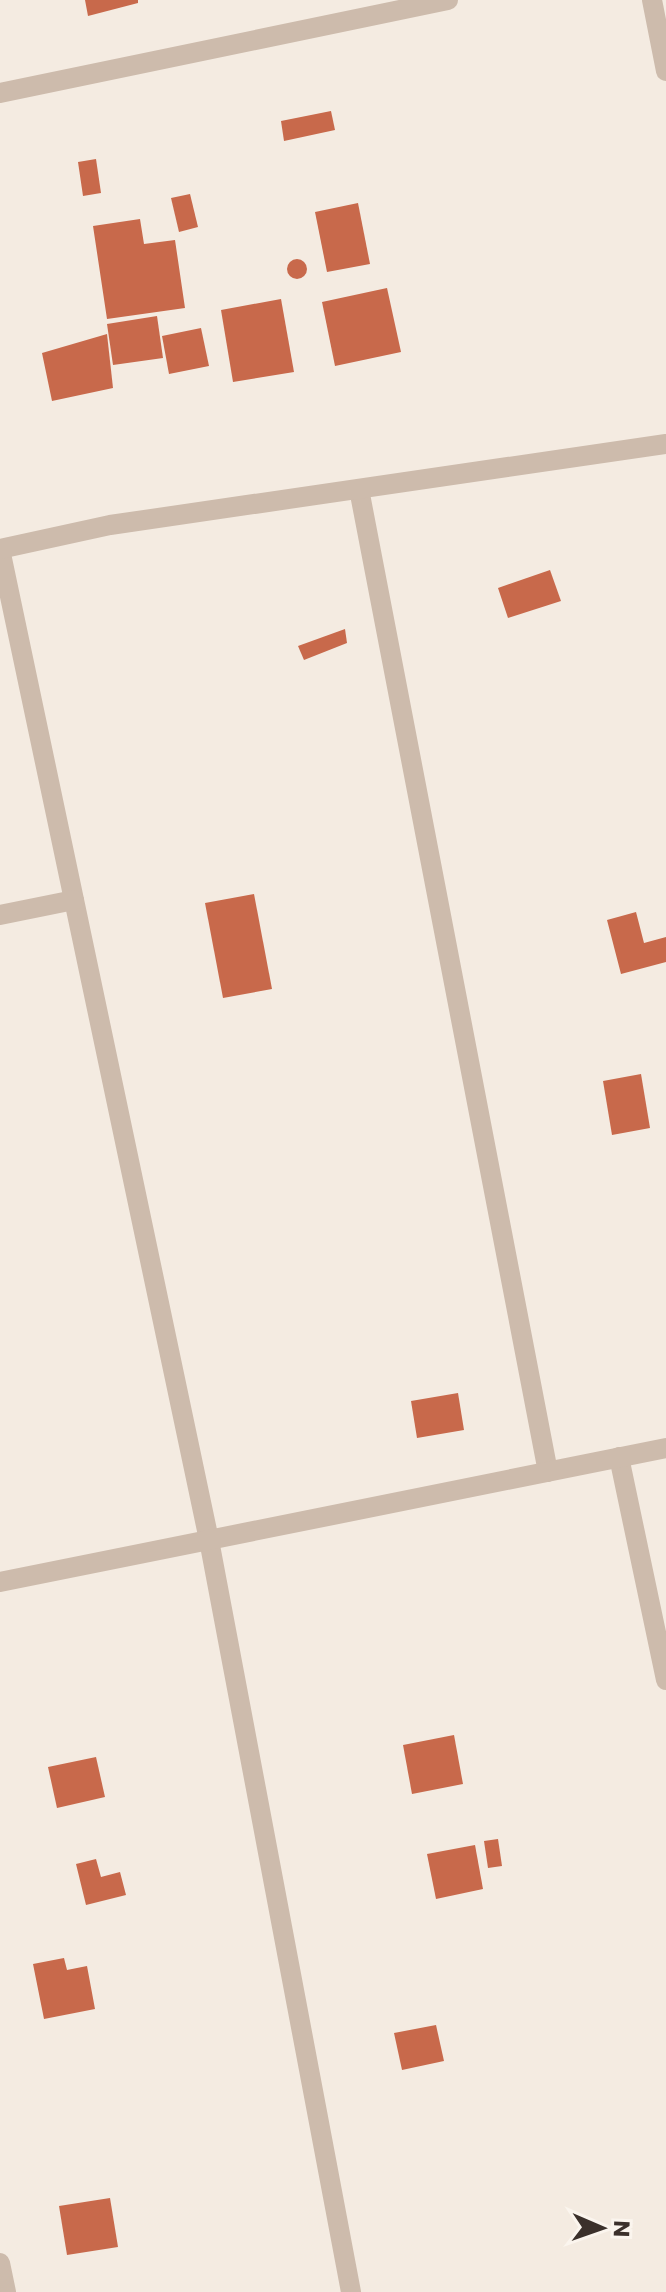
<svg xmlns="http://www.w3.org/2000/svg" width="666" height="2292" font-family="Poppins,sans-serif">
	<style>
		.building { fill: #c8694b }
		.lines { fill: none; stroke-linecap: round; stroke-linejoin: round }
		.minor { stroke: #cdbbac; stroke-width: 20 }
	</style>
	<rect width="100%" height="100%" fill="#f4ebe1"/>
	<g class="building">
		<path d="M85 0H138V3L88 16Z"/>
		<path d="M331 111 335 130 284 141 281 121Z"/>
		<path d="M96 159 101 193 83 196 78 162Z"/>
		<path d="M190 194 198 227 179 232 171 198Z"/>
		<path d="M358 203 370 264 327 272 315 212Z"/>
		<path d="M140 219 144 244 175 240 185 308 107 319 93 226Z"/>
		<circle cx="297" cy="269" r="10"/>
		<path d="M387 288 401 352 335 366 322 302Z"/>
		<path d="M281 299 294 372 233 382 221 310Z"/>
		<path d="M157 316 163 358 113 365 107 324Z"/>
		<path d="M201 328 209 366 169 374 162 336Z"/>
		<path d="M107 334 113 388 52 401 42 353Z"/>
		<path d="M550 570 561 601 508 618 498 588Z"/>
		<path d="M345 629 347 643 304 660 298 646Z"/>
		<path d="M254 894 272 989 223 998 205 903Z"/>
		<path d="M636 912 644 943 666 937V962L621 974 607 920Z"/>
		<path d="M641 1074 650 1128 612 1135 603 1081Z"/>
		<path d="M458 1393 464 1430 417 1438 411 1401Z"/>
		<path d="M454 1735 463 1784 412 1794 403 1745Z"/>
		<path d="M96 1757 105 1797 57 1808 48 1767Z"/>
		<path d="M498 1839 502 1866 488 1868 484 1841Z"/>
		<path d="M475 1845 483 1889 436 1899 427 1854Z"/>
		<path d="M96 1859 101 1877 120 1872 126 1895 86 1905 76 1864Z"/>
		<path d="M64 1958 67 1970 87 1966 95 2009 44 2019 33 1964Z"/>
		<path d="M436 2025 444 2061 402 2070 394 2033Z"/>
		<path d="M110 2198 118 2247 67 2255 59 2206Z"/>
	</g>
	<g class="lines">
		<g class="minor">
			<path d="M652 0 666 71"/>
			<path d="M0 93 448 0"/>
			<path d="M359 489 548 1472"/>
			<path d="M0 549 209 1540 351 2292"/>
			<path d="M0 549 110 525 666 444"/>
			<path d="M0 915 74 900"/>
			<path d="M619 1457 666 1680"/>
			<path d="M0 1582 666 1448"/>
			<path d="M0 2263 6 2292"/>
		</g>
	</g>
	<g transform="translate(602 2228) rotate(92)" stroke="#fbf5ee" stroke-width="6" paint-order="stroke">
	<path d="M0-6L14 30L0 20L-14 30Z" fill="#3b302b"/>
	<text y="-12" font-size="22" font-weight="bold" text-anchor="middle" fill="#3b302b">N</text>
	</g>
</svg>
